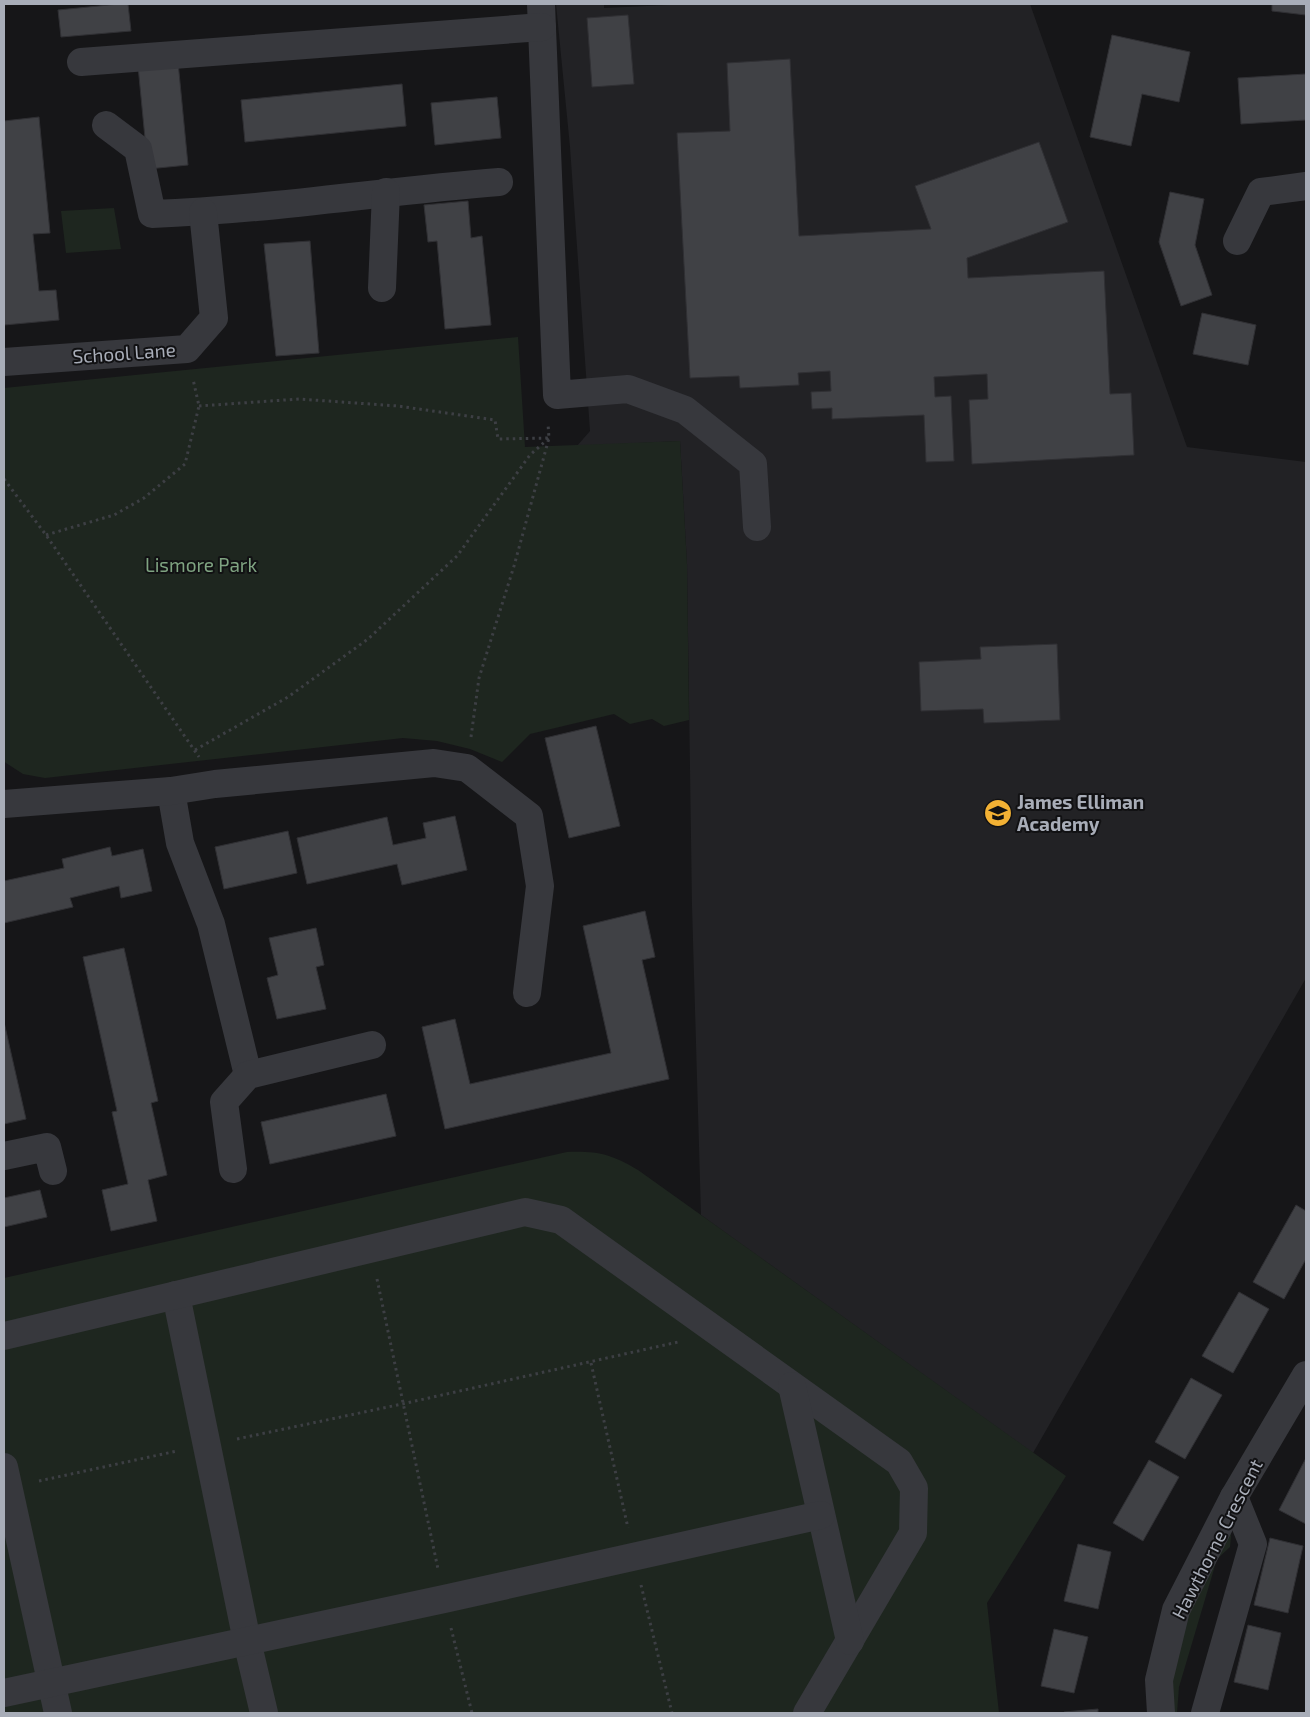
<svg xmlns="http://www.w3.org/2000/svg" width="1310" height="1717" font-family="'Exo 2',sans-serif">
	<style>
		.built { fill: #222225 }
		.green { fill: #1e261f }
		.building { fill: #404145; stroke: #303034 }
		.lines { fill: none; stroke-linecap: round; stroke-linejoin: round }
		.path { stroke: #3d3f44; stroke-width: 3; stroke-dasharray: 2.5 4; stroke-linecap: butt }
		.minor { stroke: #37383d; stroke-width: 28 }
		.labels { text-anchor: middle; stroke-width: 4; stroke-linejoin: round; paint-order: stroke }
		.street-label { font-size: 19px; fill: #a8adb8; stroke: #111113 }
		.park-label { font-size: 19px; fill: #7fa381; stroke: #111113 }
		.poi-label { font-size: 19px; font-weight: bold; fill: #a8adb8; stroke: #111113; text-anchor: start }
	</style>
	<rect width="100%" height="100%" fill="#161618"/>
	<path class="built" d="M556 4H604V8L690 4H1030L1187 447 1306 462V978L1033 1453 701 1215 692 906 687 564 680 441 577 446 590 431 570 147Z"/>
	<g class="green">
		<path d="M114 208 121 249 66 253 61 211Z"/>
		<path d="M518 337 525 447 680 441 687 564 689 720 664 726 652 719 630 724 614 714 530 734 502 762 470 749 437 741 403 738 45 778 23 774 6 763 4 761V388Z"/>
		<path d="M567 1152C598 1151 611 1154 638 1170L1066 1476 987 1603 999 1713H4V1278Z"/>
		<path d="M1229 1528 1231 1536 1230 1547 1217 1559 1179 1687 1177 1713H1162V1652Z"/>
	</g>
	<g class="building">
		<path d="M119 4H128L131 31 61 37 58 10Z"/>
		<path d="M1272 4H1306V15L1272 11Z"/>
		<path d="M628 15 634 84 592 87 587 18Z"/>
		<path d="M1112 35 1190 52 1179 102 1142 94 1131 146 1090 137Z"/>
		<path d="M790 59 799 236 931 229 915 186 1039 142 1068 222 967 258 968 278 1104 271 1110 394 1131 393 1134 455 972 464 969 400 988 399 987 374 934 377 935 397 951 396 954 461 926 462 924 415 832 419V408L812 409 811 392 831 391 830 371 798 373 799 385 740 388 739 376 690 378 677 133 730 131 727 63Z"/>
		<path d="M178 62 188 165 148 169 138 66Z"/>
		<path d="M1306 74V120L1241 124 1238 78Z"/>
		<path d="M402 84 406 126 245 142 241 100Z"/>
		<path d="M497 97 501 138 435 145 431 103Z"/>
		<path d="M39 117 50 233 33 234 39 291 56 290 59 320 4 325V121Z"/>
		<path d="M1170 192 1204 199 1195 245 1212 295 1181 306 1159 242Z"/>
		<path d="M468 201 471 238 482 236 491 325 445 329 437 241 428 242 424 205Z"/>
		<path d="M310 241 319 353 276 356 264 244Z"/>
		<path d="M1202 313 1256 325 1248 365 1193 354Z"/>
		<path d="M1057 644 1060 720 984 723 983 709 921 711 919 662 981 659 980 647Z"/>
		<path d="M596 726 620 826 569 838 545 738Z"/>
		<path d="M455 816 467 870 402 885 397 864 307 884 297 838 387 817 393 845 426 838 423 823Z"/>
		<path d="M288 831 297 873 224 889 215 847Z"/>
		<path d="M110 847 112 856 143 849 152 891 121 898 119 886 70 898 73 907 4 923V881L64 868 62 859Z"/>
		<path d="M645 911 655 957 642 960 669 1079 445 1129 422 1027 455 1019 470 1084 611 1053 583 926Z"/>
		<path d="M316 928 324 965 316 967 326 1009 277 1019 267 978 278 975 269 938Z"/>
		<path d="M124 948 158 1101 151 1103 167 1175 148 1180 157 1221 111 1231 102 1190 128 1184 112 1112 117 1111 83 957Z"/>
		<path d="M4 1022 26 1119 4 1124Z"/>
		<path d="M386 1094 396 1136 270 1164 261 1122Z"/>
		<path d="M40 1190 47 1217 4 1227V1198Z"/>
		<path d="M1296 1205 1306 1211V1259L1284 1299 1253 1282Z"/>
		<path d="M1239 1292 1269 1309 1233 1373 1202 1356Z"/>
		<path d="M1191 1378 1222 1395 1185 1459 1155 1442Z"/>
		<path d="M1306 1458V1524L1279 1510Z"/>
		<path d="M1149 1460 1179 1477 1143 1541 1113 1523Z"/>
		<path d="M1270 1538 1303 1546 1288 1613 1254 1605Z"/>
		<path d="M1078 1544 1111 1552 1098 1609 1064 1601Z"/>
		<path d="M1248 1625 1281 1633 1268 1690 1234 1682Z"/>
		<path d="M1054 1629 1088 1637 1074 1693 1041 1686Z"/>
		<path d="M1098 1709V1713H1064V1712Z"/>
	</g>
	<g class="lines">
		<g class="path">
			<path d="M199 406 299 399 398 406 495 420 498 439 549 438"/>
			<path d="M4 479 46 535 199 757"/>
			<path d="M46 535 114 515 144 498 185 464 199 406 193 379"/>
			<path d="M471 737 479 678 514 566 549 438 548 424"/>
			<path d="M195 750 288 697 368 639 457 556 530 455 549 438"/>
			<path d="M377 1279 438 1569"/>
			<path d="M591 1363 628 1528"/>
			<path d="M237 1439 402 1404 678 1342"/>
			<path d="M39 1481 177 1451"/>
			<path d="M641 1585 672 1713"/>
			<path d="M451 1628 472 1713"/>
		</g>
		<g class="minor">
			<path d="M541 4 557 395 628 389 685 410 753 464 757 527"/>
			<path d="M81 62 542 27"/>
			<path d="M106 125 138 149 152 214C268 210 383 191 499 182"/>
			<path d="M1237 241 1261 192 1306 186"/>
			<path d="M382 288 386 192"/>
			<path d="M4 362 187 349 214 318 203 212"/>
			<path d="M171 791 180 843 211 924 248 1075"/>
			<path d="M4 804 171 791 215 784 434 763 467 768 529 816 540 886 527 993"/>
			<path d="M4 1156 47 1147 53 1171"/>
			<path d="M233 1169 224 1102 248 1075 372 1045"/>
			<path d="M176 1295 247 1641 264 1713"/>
			<path d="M4 1336 525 1212 561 1220 899 1462 914 1488 913 1533 807 1713"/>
			<path d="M792 1386 850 1641"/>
			<path d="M4 1467 58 1713"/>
			<path d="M4 1693 444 1599 821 1515"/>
			<path d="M1161 1713 1159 1680 1176 1610 1234 1497 1306 1375"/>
			<path d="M1205 1713 1253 1544 1234 1497"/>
		</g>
	</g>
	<defs>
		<g id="school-disc" transform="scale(1.4375)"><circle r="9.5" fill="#f2b134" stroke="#111113"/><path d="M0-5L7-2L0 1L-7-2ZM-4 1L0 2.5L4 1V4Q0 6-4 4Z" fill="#111"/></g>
	</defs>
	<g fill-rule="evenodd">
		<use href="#school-disc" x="998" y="813"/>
	</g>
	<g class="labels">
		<g class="street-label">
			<text transform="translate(124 353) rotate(-4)" y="7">School Lane</text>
			<text transform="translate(1217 1539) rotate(-63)" y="7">Hawthorne Crescent</text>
		</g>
		<g class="park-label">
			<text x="201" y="572">Lismore Park</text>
		</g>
		<g class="poi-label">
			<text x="1017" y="809">James Elliman<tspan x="1017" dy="22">Academy</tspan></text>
		</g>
	</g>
	<rect width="1310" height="1717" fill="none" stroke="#a8adb8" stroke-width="10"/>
</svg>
